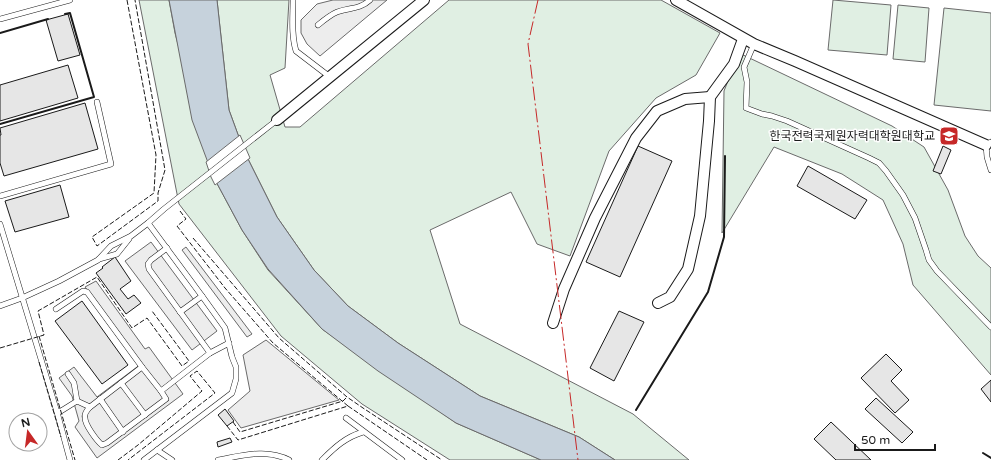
<svg xmlns="http://www.w3.org/2000/svg" width="991" height="460" font-family="'Varela Round','Noto Sans KR',sans-serif">
	<style>
		.green { fill: #e0efe3; stroke: #6a6a6a }
		.parking { fill: #ededed; stroke: #6a6a6a }
		.water { fill: #c6d2dc; stroke: #6a6a6a }
		.pier { fill: #fff; stroke: #6a6a6a }
		.building { fill: #e6e6e6; stroke: #1a1a1a }
		.lines { fill: none; stroke-linecap: round; stroke-linejoin: round }
		.service-casing { stroke: #1a1a1a; stroke-width: 6 }
		.minor-casing { stroke: #1a1a1a; stroke-width: 12 }
		.service { stroke: #fff; stroke-width: 5 }
		.minor { stroke: #fff; stroke-width: 10 }
		.fence { stroke: #1a1a1a; stroke-width: 1; stroke-dasharray: 5 2; stroke-linecap: butt }
		.wall { stroke: #1a1a1a; stroke-width: 2 }
		.power { stroke: #c62828; stroke-width: 1; stroke-dasharray: 14 3 2 3; stroke-linecap: butt }
		.labels { text-anchor: middle; stroke-width: 3; stroke-linejoin: round; paint-order: stroke }
		.poi-label { font-size: 12px; fill: #1a1a1a; stroke: #fff; text-anchor: end }
	</style>
	<rect width="100%" height="100%" fill="#fff"/>
	<g class="green">
		<path d="M139 0H169L175 33 213 176 242 230 268 270 322 329 456 423 541 460H450L362 404 281 336 179 204Z"/>
		<path d="M217 0H289L285 68 270 75 285 127H300L449 0H661L720 33 696 75 656 98 609 151 570 256 537 244 511 192 430 230 460 324 633 414 689 460H615L579 437 480 396 398 343 348 306 314 270 277 217 244 151 229 110Z"/>
		<path d="M833 0 891 5 887 55 828 50Z"/>
		<path d="M898 5 929 8 925 62 893 59Z"/>
		<path d="M944 8 991 13V111L934 105Z"/>
		<path d="M739 53 892 126 924 147 948 190 965 236 978 256 991 268V375L913 285 903 244 883 200 842 174 774 147 722 233 724 91Z"/>
	</g>
	<g class="parking">
		<path d="M333 0H387L320 56 307 44 301 33V20L317 4Z"/>
		<path d="M151 242 217 331 192 350 125 261Z"/>
		<path d="M186 247 252 334 247 337 182 250Z"/>
		<path d="M96 281 145 349 149 347 183 394 97 458 75 427 79 421 72 396 59 378 74 367 97 397 141 364 85 287Z"/>
		<path d="M266 340 339 400 241 428 228 410 250 391 243 355Z"/>
	</g>
	<path class="water" d="M169 0H217L229 110 244 151 277 217 314 270 348 306 398 343 480 396 579 437 615 460H541L456 423 378 371 322 329 268 269 242 230 213 176 192 120Z"/>
	<path class="pier" d="M240 135 250 158 215 185 211 177 206 162Z"/>
	<g class="building">
		<path d="M68 14 80 55 58 61 46 20Z"/>
		<path d="M68 65 78 98 0 121V85Z"/>
		<path d="M85 103 98 149 4 176 0 163V135H1L0 128Z"/>
		<path d="M638 146 672 161 620 277 586 262Z"/>
		<path d="M943 146 951 150 941 174 933 171Z"/>
		<path d="M808 166 867 200 855 219 797 186Z"/>
		<path d="M60 185 69 217 15 232 5 201Z"/>
		<path d="M115 257 131 281 120 289 128 299 134 295 141 303 126 314 96 273 103 268 102 267Z"/>
		<path d="M82 301 128 365 102 384 55 321Z"/>
		<path d="M619 311 644 322 614 381 590 368Z"/>
		<path d="M886 354 902 370 891 381 909 400 895 413 861 378Z"/>
		<path d="M991 380V402L981 389Z"/>
		<path d="M876 398 913 432 902 443 865 409Z"/>
		<path d="M225 409 234 421 227 426 218 415Z"/>
		<path d="M831 422 871 460H836L814 439Z"/>
		<path d="M230 438 232 442 218 447 217 442Z"/>
	</g>
	<g class="lines">
		<g class="service-casing">
			<g id="service">
				<path d="M293 0C293 17 291 35 296 51L330 77"/>
				<path d="M0 19 70 0"/>
				<path d="M318 25C324 20 330 15 337 12 350 7 359 10 370 0"/>
				<path d="M754 44 744 67 747 82 746 108 762 114 772 116 787 121 869 158 879 163 886 171 903 195 915 218 926 250 929 260 937 271 991 327"/>
				<path d="M991 142 986 145 987 157 991 170"/>
				<path d="M0 196 111 164 97 102"/>
				<path d="M0 224 57 412 70 460"/>
				<path d="M167 248 151 260 148 264 149 269 210 353"/>
				<path d="M99 259 117 254 129 239"/>
				<path d="M0 306 22 298 59 281 98 260 111 246 131 236 148 223 164 209 277 120"/>
				<path d="M56 309 83 291 87 292 142 367 161 391 210 353 229 343"/>
				<path d="M180 312 202 296"/>
				<path d="M142 367 90 407C87 410 84 414 85 418 85 425 97 441 102 445L107 443 166 399 161 391"/>
				<path d="M68 374 74 383 77 401"/>
				<path d="M121 383 145 415"/>
				<path d="M100 399 123 432"/>
				<path d="M57 412 61 411 77 401 90 407"/>
				<path d="M346 418 402 460"/>
				<path d="M157 450 172 460"/>
				<path d="M144 460 232 393 236 379V367L232 357 225 328 202 296 148 223"/>
				<path d="M218 460C241 456 267 448 289 460"/>
				<path d="M322 460C335 447 346 437 363 432"/>
			</g>
		</g>
		<g class="minor-casing">
			<g id="minor">
				<path d="M676 0 754 44 795 61 986 145"/>
				<path d="M277 120 424 0"/>
				<path d="M658 303 670 297 688 269 700 216 709 121 710 97 734 64 743 39"/>
				<path d="M553 323 564 289 595 218 636 138 657 111 685 99 710 97"/>
			</g>
		</g>
		<use href="#service" class="service"/>
		<use href="#minor" class="minor"/>
		<g class="fence">
			<path d="M127 0 156 155 154 193 92 237 97 246 158 201V193L165 170 135 0"/>
			<path d="M180 211 186 219 177 226 225 288 273 343 348 406"/>
			<path d="M193 238 279 338 347 397 363 408 442 460"/>
			<path d="M39 336 75 460"/>
			<path d="M0 348 44 335 38 311 97 277 132 328 147 318 182 366 189 361 152 311"/>
			<path d="M39 362 61 437"/>
			<path d="M233 422 240 432 343 401 347 397"/>
			<path d="M227 426 238 440 348 406 427 460"/>
			<path d="M118 460 138 445 202 391 190 376 197 371 215 393 128 460"/>
		</g>
		<g class="wall">
			<path d="M0 33 48 19"/>
			<path d="M0 124 94 97 70 13 65 14"/>
			<path d="M636 410 708 292 724 237 725 156"/>
			<path d="M983 453 991 458"/>
		</g>
		<path class="power" d="M538 0 528 44 578 460"/>
	</g>
	<defs>
		<g id="university-square" transform="scale(1)"><rect x="-9" y="-9" width="18" height="18" rx="4" fill="#c62828" stroke="#fff"/><path d="M0-5L7-2L0 1L-7-2ZM-4 1L0 2.5L4 1V4Q0 6-4 4Z" fill="#fff"/></g>
	</defs>
	<g fill-rule="evenodd">
		<use href="#university-square" x="949" y="136"/>
	</g>
	<g class="labels">
		<g class="poi-label">
			<text x="935" y="140">한국전력국제원자력대학원대학교</text>
		</g>
	</g>
	<g transform="translate(28 432) rotate(346)"><circle r="19" fill="#ffffff" stroke="#a3a3a3"/>
	<path d="M0-3L7 15L0 10L-7 15Z" fill="#c62828"/>
	<text y="-6" font-size="11" font-weight="bold" text-anchor="middle" fill="#1a1a1a">N</text>
	</g>
	<path d="M855 444v6h80v-6" fill="none" stroke="#1a1a1a" stroke-width="2"/>
	<text x="861" y="444" font-size="12" fill="#1a1a1a" stroke="#ffffff" stroke-width="3" paint-order="stroke">50 m</text>
</svg>
